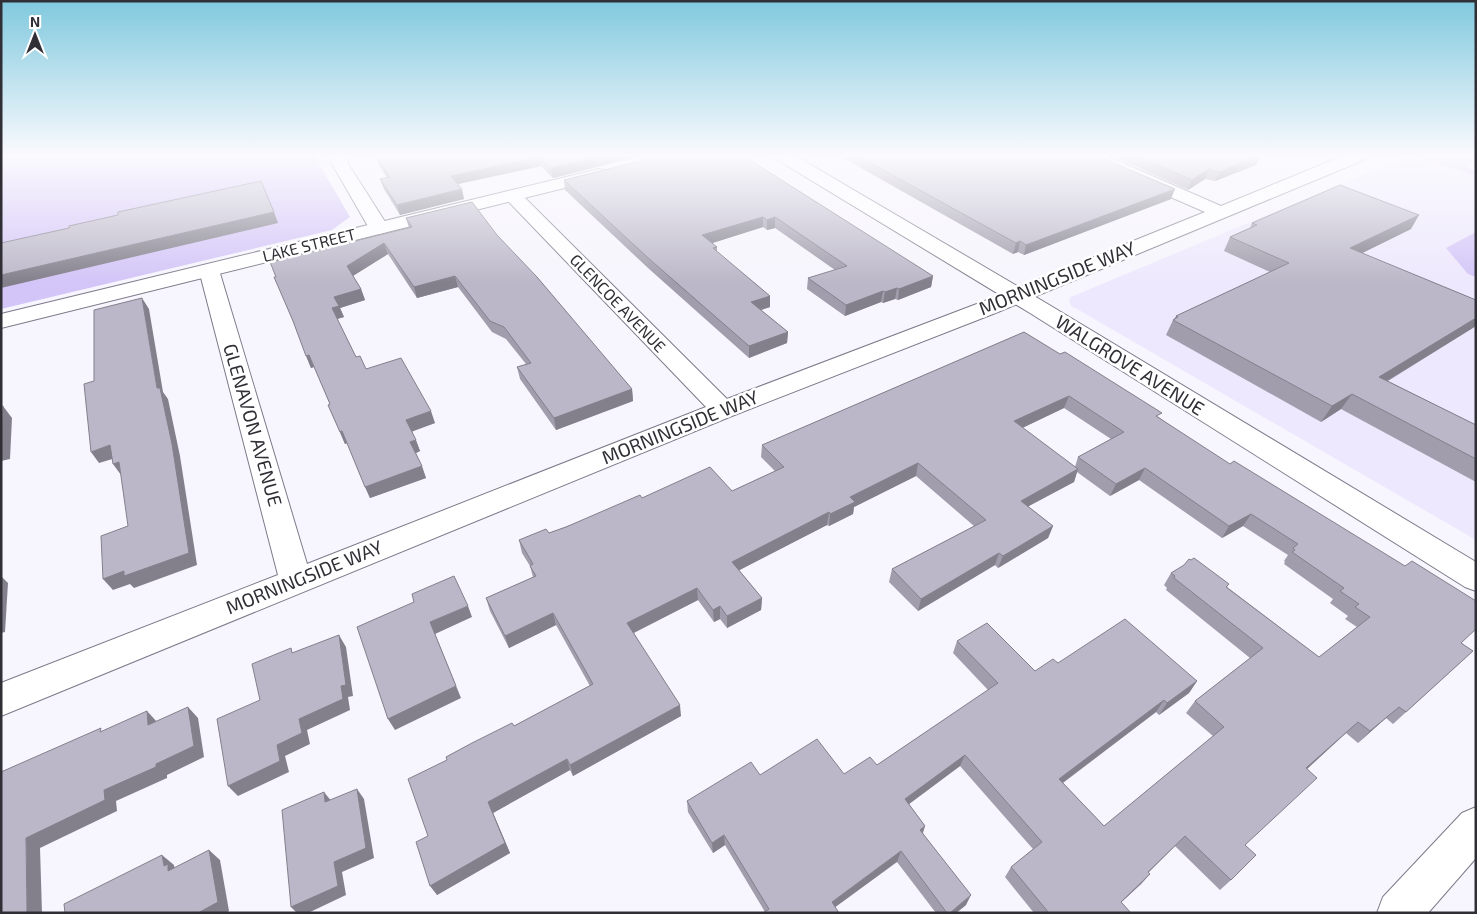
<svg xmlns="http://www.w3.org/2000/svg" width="1477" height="914" font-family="'Exo 2',sans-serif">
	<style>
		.built { fill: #ede8fd }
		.green { fill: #d3c5f7 }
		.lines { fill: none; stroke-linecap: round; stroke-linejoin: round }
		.street-casing { stroke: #7e7a8a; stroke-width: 2 }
		.secondary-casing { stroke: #7e7a8a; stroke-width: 2 }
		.street { fill: #fff; fill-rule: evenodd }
		.secondary { fill: #fff; fill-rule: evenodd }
		.wall { fill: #a19dac; fill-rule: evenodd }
		.shaded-wall { fill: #83808c }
		.building { fill: #bbb7c8; stroke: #83808c }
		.labels { text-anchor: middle; stroke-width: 5; stroke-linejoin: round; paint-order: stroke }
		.far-street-label { font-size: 16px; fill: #312f36; stroke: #fff }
		.street-label { font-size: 19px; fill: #312f36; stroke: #fff }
	</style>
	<rect width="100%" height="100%" fill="#f7f5fd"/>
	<path class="built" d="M1410 155H1476V540L1077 309 1071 306 1069 300 1071 297Z"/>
	<g class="green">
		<path d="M1 155H314L350 217 332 230 1 309Z"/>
		<path d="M1414 155H1476V159L1466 165 1476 173 1473 175Z"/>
		<path d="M1476 232V277L1468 274 1446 248Z"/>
	</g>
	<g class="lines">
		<g class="street-casing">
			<g id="street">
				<path d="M334 155H350L347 162 389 228 386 232 379 234 372 232 369 228 331 162Z"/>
				<path d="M1081 155H1104L1221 206 1345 155H1368L1366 159 998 312 732 416 1 716V683L278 575 199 270 202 266 209 264 216 266 219 270 307 564 706 407 507 200 504 196 507 192 513 191 519 192 727 399 982 302 1205 212 1083 159Z"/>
				<path d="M1476 807V858L1428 913H1377L1383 897 1462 813Z"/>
			</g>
		</g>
		<g class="secondary-casing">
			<g id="secondary">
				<path d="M774 155H794L1046 303 1476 562V591L1465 587 1030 313 776 159Z"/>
				<path d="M599 169 605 170 608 174 605 178 1 328V314Z"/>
			</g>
		</g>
		<use href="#street" class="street"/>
		<use href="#secondary" class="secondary"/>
	</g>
	<g class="wall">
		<path d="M375 155H644L553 178 541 166 458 184 464 199 400 215 384 189 380 179 387 178 377 162Z"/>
		<path d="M665 155 933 276 931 287 898 300 895 299 883 303 881 302 845 316 807 289 808 278 835 270 775 228 767 230 763 227 712 243 717 247V252L770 307 761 310 788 332 787 343 749 358 648 268 565 190 564 180Z"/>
		<path d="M838 155H1095L1171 199 1024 255 1018 252 1013 254Z"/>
		<path d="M1110 155H1268L1259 159 1256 165 1215 181 1205 179 1188 190Z"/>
		<path d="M406 218 497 235 632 389 633 401 556 430 520 379 517 367 526 364 506 339 492 332 458 287 417 298 388 254 353 276 361 289 365 300 340 308 344 317 337 319 356 357 366 369 435 423 412 431 420 451 416 453 426 478 370 498 347 443 345 444 328 405 330 404 314 367 311 368 276 277 409 228Z"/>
		<path d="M1252 223 1411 229 1362 253 1476 300V326L1388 381 1476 425V482L1341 409 1321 422 1166 335 1173 320 1174 319 1176 316 1270 272 1224 251 1230 237 1250 228Z"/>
		<path d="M1024 332 1160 418 1461 643 1473 651 1393 724 1386 718 1358 743 1346 733 1307 769 1245 845 1231 880 1220 890 1175 846 1148 872 1150 874 1141 884 1121 902 1131 913H1034L1005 877 1011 867 1033 849 960 766 909 804 925 826 923 833 966 905 956 913H936L897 862 765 912 725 845 713 853 688 812 687 801 760 775 844 774 877 765 988 690 953 653 957 641 1035 671 1058 663 1197 681 1189 693 1159 715 1156 712 1063 783 1104 826 1213 736 1186 713 1195 701 1250 658 1166 590 1167 588 1164 585 1171 573 1229 584 1227 587 1319 657 1357 627 1345 619 1348 616 1330 603 1333 599 1284 564 1285 562 1284 561 1288 555 1243 526 1222 538 1139 480 1110 496 1077 472 1074 482 1028 506 1053 526 1048 538 998 568 995 565 918 611 889 582 892 569 974 526 916 476 854 507 853 514 829 526 827 525 739 570 762 598 761 610 727 628 720 619 714 622 698 600 634 633 681 716 573 776 570 770 493 813 510 853 437 895 428 836 514 726 590 686 556 625 509 648 490 611 486 598 533 577 530 566 522 553 519 540 549 533 642 498 732 491 775 471 761 457 762 445ZM1064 408 1111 439 1078 457 1075 467 1022 428Z"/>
	</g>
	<g class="shaded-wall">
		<path d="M604 155H644L553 178 551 168Z"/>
		<path d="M1252 155H1268L1259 159 1256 165 1215 181 1219 172Z"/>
		<path d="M539 157 541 166 453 185 451 176Z"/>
		<path d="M1209 169 1205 179 1188 190 1192 180Z"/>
		<path d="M462 189 464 199 400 215 397 205Z"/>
		<path d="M1175 189 1171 199 1024 255 1026 245Z"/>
		<path d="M274 212 278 223 1 288V275Z"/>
		<path d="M1419 215 1411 229 1342 263 1350 248Z"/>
		<path d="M763 217V227L703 246 702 235Z"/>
		<path d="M775 217V228L767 230V220Z"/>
		<path d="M1020 241 1018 252 1013 254 1016 243Z"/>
		<path d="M384 243 388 254 351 277 347 266Z"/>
		<path d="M455 276 458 287 417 298 414 287Z"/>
		<path d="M933 276 931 287 898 300 899 289Z"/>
		<path d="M897 288 895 299 883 303 885 292Z"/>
		<path d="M361 289 365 300 340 308 344 317 337 319 332 308 334 297Z"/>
		<path d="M883 291 881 302 845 316 846 305Z"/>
		<path d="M770 296V307L751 313V302Z"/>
		<path d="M142 298 149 309 163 392 168 399 180 456 197 565 134 588 130 584 113 590 103 579 172 444 157 388Z"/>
		<path d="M1476 318V326L1369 392 1379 377Z"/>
		<path d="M788 332 787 343 749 358V346Z"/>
		<path d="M309 355 314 367 311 368 306 356Z"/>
		<path d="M632 389 633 401 556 430 554 418Z"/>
		<path d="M1352 394 1341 409 1321 422 1332 406Z"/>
		<path d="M1069 396 1064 408 1010 434 1014 421Z"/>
		<path d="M3 406 12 418 10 459 1 461V430Z"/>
		<path d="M431 411 435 423 411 432 406 420Z"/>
		<path d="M342 431 348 443 345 444 340 432Z"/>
		<path d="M416 440 420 451 414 454 410 442Z"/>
		<path d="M110 445 119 457 99 463 91 452Z"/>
		<path d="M119 462 121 475 113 464Z"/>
		<path d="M918 463 916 476 854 507 853 514 829 526 830 514 850 497Z"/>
		<path d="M422 466 426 478 370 498 365 487Z"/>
		<path d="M1145 468 1139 480 1110 496 1116 484Z"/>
		<path d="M1078 469 1074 482 1016 513 1021 501Z"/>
		<path d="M829 512 827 525 732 574V562Z"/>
		<path d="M1251 514 1243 526 1222 538 1229 526Z"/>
		<path d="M1053 526 1048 538 998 568 1003 556Z"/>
		<path d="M999 553 995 565 918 611 921 599Z"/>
		<path d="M1 576 8 583 5 632 1 633Z"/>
		<path d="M697 588 698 600 629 635 627 623Z"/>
		<path d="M762 598 761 610 727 628V616Z"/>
		<path d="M468 606 472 617 435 634 461 698 395 730 388 719 430 622Z"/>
		<path d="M720 606V619L714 622 713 610Z"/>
		<path d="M553 613 556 625 509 648 505 636Z"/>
		<path d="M339 635 346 647 353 696 348 697 350 710 307 730 310 744 285 756 289 772 238 796 228 786 277 745 299 719 341 686Z"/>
		<path d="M1197 681 1189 693 1159 715 1167 703Z"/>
		<path d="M1164 700 1156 712 1053 790 1059 779Z"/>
		<path d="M680 705 681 716 573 776 570 765Z"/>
		<path d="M188 707 198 718 204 757 167 775V778L116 801 117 811 40 848 42 913H27L26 838 104 790 156 764Z"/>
		<path d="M1399 707 1386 718 1358 743 1370 731Z"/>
		<path d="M147 711 158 723 148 725Z"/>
		<path d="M1358 722 1346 733 1295 780 1306 768Z"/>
		<path d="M965 755 960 766 901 810 905 799Z"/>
		<path d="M567 759 570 770 493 813 510 853 437 895 430 886 488 802Z"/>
		<path d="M357 789 364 799 374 858 342 872 346 895 308 913H297L291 907Z"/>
		<path d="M324 792 332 802H325Z"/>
		<path d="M925 826 921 837 920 830Z"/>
		<path d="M724 835 725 845 713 853 712 843Z"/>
		<path d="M1185 836 1139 882 1148 872Z"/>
		<path d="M209 850 220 860 229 911 226 913H198Z"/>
		<path d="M901 851 897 862 830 911 832 902Z"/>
		<path d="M162 855 174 865 175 870 168 871 164 866Z"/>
		<path d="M1150 874 1141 884 1112 911 1121 902Z"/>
		<path d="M971 895 966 905 956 913H950Z"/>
	</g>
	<g class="building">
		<path d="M376 155H604L551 168 539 157 451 176 462 189 397 205 380 179 390 177Z"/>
		<path d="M665 155H742L933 276 899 289 897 288 885 292 883 291 846 305 808 278 847 266 775 217 767 220 763 217 702 235 717 247 713 248 770 296 751 302 788 332 749 346 647 257 564 180Z"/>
		<path d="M856 155H1095L1175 189 1026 245 1020 241 1016 243Z"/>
		<path d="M1135 155H1260L1219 172 1209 169 1192 180Z"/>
		<path d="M261 181 274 212 1 275V243L69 228V226L118 215V212Z"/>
		<path d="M1340 185 1419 215 1350 248 1476 300V318L1379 377 1476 425V459L1352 394 1332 406 1173 320 1178 317 1176 316 1289 263 1230 237 1257 225 1252 223Z"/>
		<path d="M472 202 497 235 537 277 632 389 554 418 517 367 531 363 504 327 490 321 455 276 414 287 384 243 347 266 361 289 334 297 339 306 332 308 356 357 360 356 366 369 401 358 431 411 406 420 416 440 410 442 422 466 365 487 342 431 340 432 328 405 330 404 309 355 306 356 293 321 274 277H276L270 262 412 227 406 218Z"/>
		<path d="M142 298 157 388H160L172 444 189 553 124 576V571L103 579 101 536 128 526 119 462 113 464 110 445 91 452 84 384 94 381V310Z"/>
		<path d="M1024 332 1060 354 1065 352 1162 413 1156 416 1230 464 1234 461 1405 566 1412 561 1476 601V629L1461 643 1473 651 1406 712 1399 707 1370 731 1358 722 1306 768 1317 778 1245 845 1256 855 1231 880 1185 836 1148 872 1150 874 1121 902 1131 913H1049L1011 867 1042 842 965 755 905 799 925 826 920 830 971 895 950 913H947L901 851 832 902 839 913H763L769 909 724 835 712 843 687 801 751 762 760 775 817 739 844 774 870 757 877 765 998 683 957 641 987 623 1035 671 1053 659 1058 663 1125 619 1197 681 1167 703 1164 700 1059 779 1104 826 1224 727 1195 701 1263 648 1174 578 1175 576 1171 573 1184 565 1189 559 1191 560 1194 558 1229 584 1226 587 1319 657 1370 617 1355 607 1359 604 1340 591 1344 588 1292 552 1295 550 1293 548 1298 544 1251 514 1229 526 1145 468 1116 484 1078 457 1124 432 1069 396 1014 421 1078 469 1021 501 1053 526 1003 556 999 553 921 599 892 569 986 520 918 463 850 497 855 502 830 514 829 512 732 562 762 598 727 616 720 606 713 610 697 588 627 623 680 705 570 765 567 759 488 802 505 843 430 886 416 842 428 836 408 779 447 760 446 757 472 743 512 723 514 726 593 684 553 613 505 636 486 598 536 576 530 566 533 564 519 540 546 529 549 533 566 527 640 495 642 498 710 467 732 491 784 467 762 445Z"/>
		<path d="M1 406H3L1 430Z"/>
		<path d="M454 576 468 606 430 622 456 686 388 719 357 627 414 602 412 594Z"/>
		<path d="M339 635 346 685 341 686 343 699 299 719 302 733 277 745 280 761 228 786 217 719 260 700 252 664 291 648 292 653Z"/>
		<path d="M188 707 194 746 156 764V767L104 790 105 800 26 838 27 913H1V772L101 728 100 732 147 711 148 725Z"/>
		<path d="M357 789 366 848 334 862 338 886 291 907 282 810 324 792 325 802Z"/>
		<path d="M209 850 218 902 198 913H65L64 904 162 855 164 866 168 864V871Z"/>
	</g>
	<linearGradient id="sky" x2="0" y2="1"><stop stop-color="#80c9de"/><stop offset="0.55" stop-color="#fbfafe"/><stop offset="1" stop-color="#fbfafe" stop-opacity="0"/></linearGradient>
	<rect width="1477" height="283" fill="url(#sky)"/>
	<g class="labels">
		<g class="far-street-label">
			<text transform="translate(309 245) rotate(-14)" y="6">LAKE STREET</text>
			<text transform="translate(618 303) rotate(46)" y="6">GLENCOE AVENUE</text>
		</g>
		<g class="street-label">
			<text transform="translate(1057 278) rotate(-22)" y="7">MORNINGSIDE WAY</text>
			<text transform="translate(1130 365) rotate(32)" y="7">WALGROVE AVENUE</text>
			<text transform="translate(253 425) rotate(74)" y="7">GLENAVON AVENUE</text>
			<text transform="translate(680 427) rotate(-22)" y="7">MORNINGSIDE WAY</text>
			<text transform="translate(304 577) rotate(-22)" y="7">MORNINGSIDE WAY</text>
		</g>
	</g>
	<rect width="1477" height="914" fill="none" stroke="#312f36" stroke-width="5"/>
	<g transform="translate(35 35)" stroke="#ffffff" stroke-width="4" paint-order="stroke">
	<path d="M0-4L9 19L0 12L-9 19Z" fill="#312f36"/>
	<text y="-8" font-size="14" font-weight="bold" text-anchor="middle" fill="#312f36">N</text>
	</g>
</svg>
